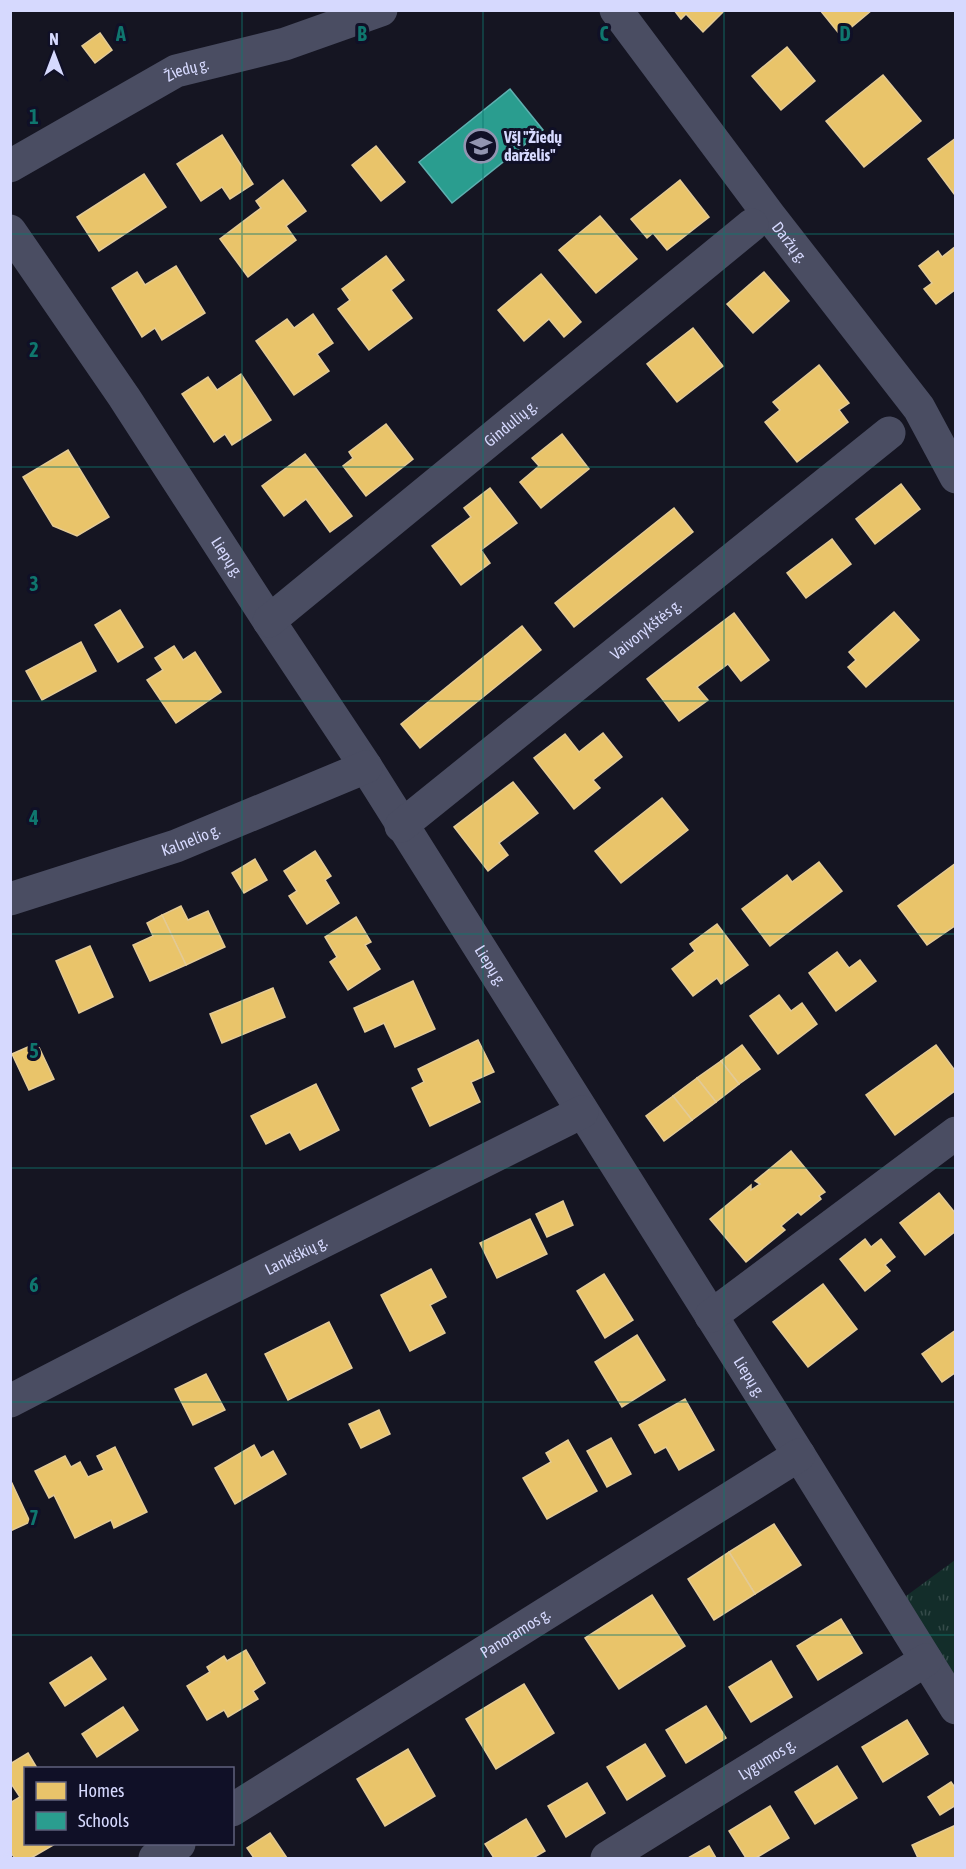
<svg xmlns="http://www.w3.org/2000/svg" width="966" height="1869" font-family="'Asap Condensed',sans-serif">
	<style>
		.grass { fill: url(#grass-tufts) }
		.homes { fill: #e9c46a; stroke: #e3ca96; stroke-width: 1.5 }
		.schools { fill: #2a9d8f; stroke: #5eafb0; stroke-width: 1.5 }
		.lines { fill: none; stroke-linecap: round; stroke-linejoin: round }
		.minor { stroke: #4a4d62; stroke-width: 33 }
		.grid { fill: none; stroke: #0f766e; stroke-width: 1.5; stroke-opacity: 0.55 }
		.labels { text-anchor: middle; stroke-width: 6; stroke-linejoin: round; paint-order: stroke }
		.street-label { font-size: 16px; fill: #d6d9fe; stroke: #101027 }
		.poi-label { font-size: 16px; font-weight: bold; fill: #d6d9fe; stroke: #101027; text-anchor: start }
		.grid-label { font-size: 20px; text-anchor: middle; font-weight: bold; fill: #0f766e; stroke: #101027; stroke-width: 6; stroke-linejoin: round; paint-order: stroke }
	</style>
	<defs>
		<pattern id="grass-tufts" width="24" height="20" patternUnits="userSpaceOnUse" patternTransform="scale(1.5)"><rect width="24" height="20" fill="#132d2a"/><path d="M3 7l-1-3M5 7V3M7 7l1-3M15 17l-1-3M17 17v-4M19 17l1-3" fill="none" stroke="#354b4a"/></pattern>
	</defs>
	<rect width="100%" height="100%" fill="#151522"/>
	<path class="grass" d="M955 1560V1681L902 1599Z"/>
	<g class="homes">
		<path d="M674 10H725L703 32 686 14 681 19Z"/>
		<path d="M820 10H872L841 36Z"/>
		<path d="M100 33 112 50 95 63 82 46Z"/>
		<path d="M787 47 815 81 781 110 752 76Z"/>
		<path d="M883 75 921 121 864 167 826 121Z"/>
		<path d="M222 135 253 184 230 199 222 187 201 201 177 164Z"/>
		<path d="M956 138V194L955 195 928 159Z"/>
		<path d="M376 146 405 182 381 201 352 165Z"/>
		<path d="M144 174 166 207 99 251 77 217Z"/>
		<path d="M283 180 306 211 286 226 296 240 248 277 220 239 261 208 256 201Z"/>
		<path d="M680 180 709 217 667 250 653 233 647 238 631 219Z"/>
		<path d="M600 216 637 259 596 293 559 250Z"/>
		<path d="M956 246V289L936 304 924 289 932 283 919 266 938 251 942 257Z"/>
		<path d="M386 256 404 280 391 290 412 318 369 350 338 309 350 300 342 289Z"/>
		<path d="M176 266 205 313 162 340 155 328 142 337 112 288 137 272 145 285Z"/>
		<path d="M764 272 789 301 753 333 727 304Z"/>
		<path d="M541 274 581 322 564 337 549 319 524 341 498 310Z"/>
		<path d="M313 314 333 343 317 354 329 371 294 395 256 341 287 319 294 328Z"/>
		<path d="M693 328 723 366 677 402 647 364Z"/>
		<path d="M819 365 849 403 839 410 848 422 797 462 765 422 780 410 773 402Z"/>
		<path d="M241 374 271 420 232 445 225 434 214 442 182 394 208 377 217 390Z"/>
		<path d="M386 424 413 459 366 496 343 466 353 458 349 452Z"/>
		<path d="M562 434 589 469 541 508 520 482 539 466 532 458Z"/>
		<path d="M68 450 109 517 77 536 53 526 23 477Z"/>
		<path d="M305 454 352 516 330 532 306 499 284 516 262 486Z"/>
		<path d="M901 484 920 509 875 544 856 519Z"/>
		<path d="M490 488 517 523 481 550 490 563 461 585 432 546 471 517 464 508Z"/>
		<path d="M674 508 693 532 574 627 555 603Z"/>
		<path d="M832 539 851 564 806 598 787 573Z"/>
		<path d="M120 610 143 647 118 662 95 625Z"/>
		<path d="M894 612 919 640 866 687 848 667 856 660 849 652Z"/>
		<path d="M734 613 769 660 741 681 728 664 697 687 708 700 679 721 647 679Z"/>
		<path d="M522 626 541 650 420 748 401 724Z"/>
		<path d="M81 642 96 671 42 700 26 671Z"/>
		<path d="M174 646 183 660 195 652 221 692 176 723 147 680 163 670 155 658Z"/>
		<path d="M603 733 622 757 593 780 600 788 574 809 534 758 565 734 579 752Z"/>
		<path d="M513 782 538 813 499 843 508 855 488 871 454 827Z"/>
		<path d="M662 798 688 830 621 883 595 851Z"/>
		<path d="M315 851 331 876 325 880 339 903 307 924 289 896 297 891 284 871Z"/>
		<path d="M255 859 267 880 244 893 232 873Z"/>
		<path d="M819 862 842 891 770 946 742 909 787 875 792 882Z"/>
		<path d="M956 863V925L927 945 898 906Z"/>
		<path d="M181 906 188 920 208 911 225 947 186 965 162 915Z"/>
		<path d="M162 915 186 965 150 981 133 945 153 936 147 923Z"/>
		<path d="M356 917 371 942 365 945 380 969 348 990 330 962 337 957 325 937Z"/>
		<path d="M717 924 748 965 721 984 717 978 693 996 672 969 695 951 690 944Z"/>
		<path d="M90 946 113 997 79 1013 56 961Z"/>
		<path d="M837 952 849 968 860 960 876 981 836 1011 809 973Z"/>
		<path d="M413 981 435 1029 395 1047 384 1023 365 1032 354 1008Z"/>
		<path d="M273 988 285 1017 222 1043 210 1014Z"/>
		<path d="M779 995 791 1011 802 1003 817 1024 778 1054 750 1016Z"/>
		<path d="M478 1040 494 1072 471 1082 480 1102 430 1126 412 1088 424 1082 418 1069Z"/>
		<path d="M37 1043 54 1079 29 1090 12 1054Z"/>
		<path d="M742 1045 760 1069 739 1084 721 1061Z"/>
		<path d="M936 1045 956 1072V1090L895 1135 866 1095Z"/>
		<path d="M721 1061 739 1084 716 1102 697 1078Z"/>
		<path d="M697 1078 716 1102 692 1120 673 1096Z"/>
		<path d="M316 1084 339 1130 300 1150 290 1132 266 1144 251 1116Z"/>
		<path d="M673 1096 692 1120 664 1141 646 1116Z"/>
		<path d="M791 1151 825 1192 819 1196 821 1199 801 1215 798 1212 781 1226 785 1230 746 1262 710 1219 751 1185V1190L760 1184 755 1181Z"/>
		<path d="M939 1193 956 1214V1231L925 1255 900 1223Z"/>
		<path d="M563 1201 573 1225 547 1237 536 1214Z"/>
		<path d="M530 1219 547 1254 497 1278 480 1243Z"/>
		<path d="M865 1239 871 1247 881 1239 895 1257 885 1265 890 1271 865 1291 840 1259Z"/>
		<path d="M431 1269 446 1297 430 1305 445 1333 410 1351 381 1295Z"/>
		<path d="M604 1274 633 1320 605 1338 577 1291Z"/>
		<path d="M823 1284 857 1329 808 1367 773 1322Z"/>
		<path d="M329 1322 352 1368 288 1400 265 1354Z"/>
		<path d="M956 1330V1372L942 1382 922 1354Z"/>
		<path d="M637 1335 665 1380 622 1407 595 1362Z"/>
		<path d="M206 1374 225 1410 193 1425 175 1389Z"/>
		<path d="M685 1399 714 1450 679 1470 666 1447 655 1453 639 1425Z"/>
		<path d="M379 1410 390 1434 361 1448 349 1424Z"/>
		<path d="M611 1438 631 1474 607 1487 587 1451Z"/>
		<path d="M568 1440 597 1491 547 1519 523 1478 551 1462 546 1453Z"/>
		<path d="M254 1445 261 1458 273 1451 286 1474 235 1504 215 1468Z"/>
		<path d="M115 1447 147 1512 114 1528 111 1520 75 1538 54 1495 49 1498 35 1471 65 1456 71 1467 80 1462 88 1477 104 1470 97 1456Z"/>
		<path d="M10 1479 30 1522 10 1531Z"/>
		<path d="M774 1524 801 1565 755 1594 729 1552Z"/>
		<path d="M729 1552 755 1594 714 1620 688 1579Z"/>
		<path d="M652 1595 685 1646 619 1689 585 1638Z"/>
		<path d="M841 1619 862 1653 818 1680 797 1646Z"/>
		<path d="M246 1650 265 1683 253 1691 258 1699 228 1717 224 1710 207 1720 187 1686 210 1672 207 1667 224 1656 227 1661Z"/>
		<path d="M91 1657 106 1679 65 1706 50 1683Z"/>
		<path d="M771 1661 792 1697 751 1722 729 1687Z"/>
		<path d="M524 1684 554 1733 496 1769 466 1719Z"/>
		<path d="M706 1706 726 1738 686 1763 666 1730Z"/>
		<path d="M123 1707 138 1730 97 1757 82 1734Z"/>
		<path d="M907 1720 928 1754 883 1782 862 1747Z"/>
		<path d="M645 1744 665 1776 627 1800 607 1767Z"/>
		<path d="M408 1749 435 1796 385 1826 357 1779Z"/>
		<path d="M28 1753 37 1768H26V1844H55L31 1858H15L10 1852V1803L20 1797 10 1782V1764Z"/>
		<path d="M837 1766 857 1798 815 1824 795 1792Z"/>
		<path d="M951 1782 956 1789V1805L940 1815 928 1797Z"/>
		<path d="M587 1783 605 1813 566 1837 548 1806Z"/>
		<path d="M770 1806 789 1838 756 1858H746L729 1831Z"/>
		<path d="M526 1819 545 1851 533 1858H494L485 1844Z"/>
		<path d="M956 1825V1858H918L912 1845Z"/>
		<path d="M270 1833 287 1858H254L247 1848Z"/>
		<path d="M709 1846 716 1858H688Z"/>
	</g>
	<path class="schools" d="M510 89 543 130 452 203 419 162Z"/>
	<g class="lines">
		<g class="minor">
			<path id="s1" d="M616 10 769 215 919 408 956 477"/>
			<path id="s2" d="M10 166 176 71 285 44 381 10"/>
			<path id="s3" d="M10 231 124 397 269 621 366 767 799 1455 956 1708"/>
			<path id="s4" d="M269 621 752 225"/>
			<path id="s5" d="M401 826 889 433"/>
			<path id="s6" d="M10 899 176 846 366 767"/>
			<path d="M711 1316 956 1133"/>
			<path id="s7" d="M10 1401 188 1309 582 1112"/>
			<path id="s8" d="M232 1810 799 1455"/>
			<path d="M155 1858 179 1844"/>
			<path id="s9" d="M607 1858 926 1660"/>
		</g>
	</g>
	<path class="grid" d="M242 10V1858M483 10V1858M724 10V1858M10 234H956M10 467H956M10 701H956M10 934H956M10 1168H956M10 1402H956M10 1635H956"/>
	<defs>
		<g id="school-ring" transform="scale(1.725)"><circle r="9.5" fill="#101027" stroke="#9294b1" stroke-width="1.5"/><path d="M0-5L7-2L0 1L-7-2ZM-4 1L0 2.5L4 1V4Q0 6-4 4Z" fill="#9294b1"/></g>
	</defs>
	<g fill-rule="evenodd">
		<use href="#school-ring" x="481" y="146"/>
	</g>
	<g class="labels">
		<g class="street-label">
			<text dy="6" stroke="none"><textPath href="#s2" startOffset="202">Žiedų g.</textPath></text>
			<text dy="6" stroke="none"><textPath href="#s1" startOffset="290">Daržų g.</textPath></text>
			<text dy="6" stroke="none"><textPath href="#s4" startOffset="312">Gindulių g.</textPath></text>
			<text dy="6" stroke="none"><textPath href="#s3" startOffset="392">Liepų g.</textPath></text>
			<text dy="6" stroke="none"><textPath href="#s5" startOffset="314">Vaivorykštės g.</textPath></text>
			<text dy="6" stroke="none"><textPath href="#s6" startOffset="190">Kalnelio g.</textPath></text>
			<text dy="6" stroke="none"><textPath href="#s3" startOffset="878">Liepų g.</textPath></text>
			<text dy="6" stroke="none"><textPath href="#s7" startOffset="321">Lankiškių g.</textPath></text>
			<text dy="6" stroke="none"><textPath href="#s3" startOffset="1364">Liepų g.</textPath></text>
			<text dy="6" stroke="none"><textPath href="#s8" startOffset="334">Panoramos g.</textPath></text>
			<text dy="6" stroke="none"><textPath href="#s9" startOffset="188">Lygumos g.</textPath></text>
		</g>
		<g class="poi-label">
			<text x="504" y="143">VšĮ "Žiedų<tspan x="504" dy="18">darželis"</tspan></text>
		</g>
	</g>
	<g class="grid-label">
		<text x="121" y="41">A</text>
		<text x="362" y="41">B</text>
		<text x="604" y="41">C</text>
		<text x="845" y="41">D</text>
		<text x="34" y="124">1</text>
		<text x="34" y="357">2</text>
		<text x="34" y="591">3</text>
		<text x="34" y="825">4</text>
		<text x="34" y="1058">5</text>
		<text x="34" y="1292">6</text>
		<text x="34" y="1525">7</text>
	</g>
	<rect width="966" height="1869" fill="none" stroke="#d6d9fe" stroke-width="24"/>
	<rect x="24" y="1767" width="210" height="78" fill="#101027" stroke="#5f607d" stroke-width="1.5"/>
	<rect x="36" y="1782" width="30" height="18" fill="#e9c46a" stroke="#5f607d" stroke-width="1.5"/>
	<text x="78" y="1797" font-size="18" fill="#d6d9fe">Homes</text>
	<rect x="36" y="1812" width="30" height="18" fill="#2a9d8f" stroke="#5f607d" stroke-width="1.5"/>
	<text x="78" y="1827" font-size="18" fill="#d6d9fe">Schools</text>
	<g transform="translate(54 54)" stroke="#101027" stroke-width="4.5" paint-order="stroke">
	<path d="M0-4.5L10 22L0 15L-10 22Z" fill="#d6d9fe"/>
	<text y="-9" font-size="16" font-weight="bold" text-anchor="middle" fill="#d6d9fe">N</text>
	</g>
</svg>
